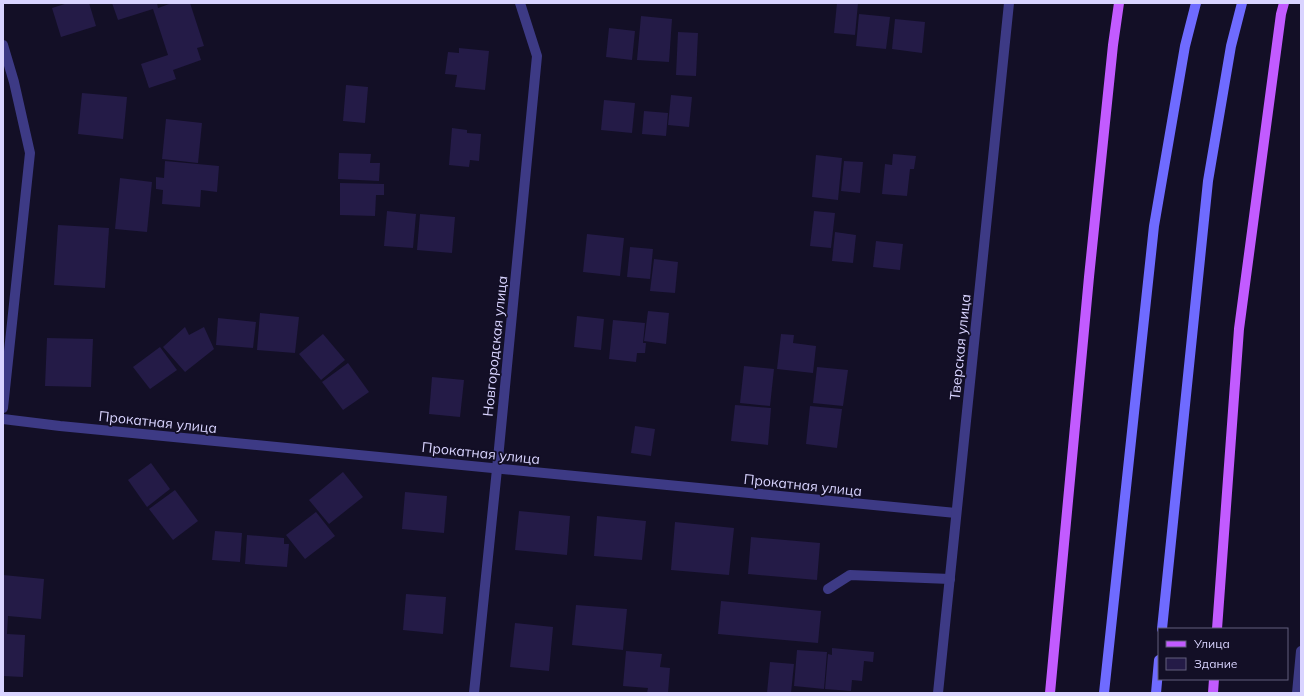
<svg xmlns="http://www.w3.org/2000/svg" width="1304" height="696" font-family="Mulish,sans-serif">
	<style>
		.building { fill: #241b47 }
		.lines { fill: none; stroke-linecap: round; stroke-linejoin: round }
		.lane { stroke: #3d3a85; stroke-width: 10 }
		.street { stroke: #3d3a85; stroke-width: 10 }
		.secondary { stroke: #6f6bff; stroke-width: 10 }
		.primary { stroke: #c25bff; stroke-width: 10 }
		.labels { text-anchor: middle; stroke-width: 3.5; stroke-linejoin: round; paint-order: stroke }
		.street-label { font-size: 14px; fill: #d9d4ff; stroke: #130f26 }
	</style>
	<rect width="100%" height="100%" fill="#130f26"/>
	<g class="building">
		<path d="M68 3H89L96 26 61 37 52 8Z"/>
		<path d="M112 3H157L158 8 172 3H190L204 46 197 48 201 60 173 70 176 79 149 88 141 64 168 55 153 9 118 20Z"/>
		<path d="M837 3H858L855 35 834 33Z"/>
		<path d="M859 14 890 17 886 49 856 46Z"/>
		<path d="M641 16 672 19 669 62 637 60Z"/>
		<path d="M895 19 925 22 922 53 892 49Z"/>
		<path d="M609 28 635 31 632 60 606 57Z"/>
		<path d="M678 32 698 33 696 76 676 75Z"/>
		<path d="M459 48 489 51 485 90 455 87 457 75 445 74 448 52 459 53Z"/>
		<path d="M346 85 368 87 365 123 343 121Z"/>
		<path d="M82 93 127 97 123 139 78 134Z"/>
		<path d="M671 95 692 97 689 127 668 125Z"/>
		<path d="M604 100 635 103 632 133 601 130Z"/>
		<path d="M644 111 668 113 666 136 642 134Z"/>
		<path d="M166 119 202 123 198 163 162 159Z"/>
		<path d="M452 128 467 130V133L481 134 479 161 470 160 469 167 449 165Z"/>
		<path d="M339 153 371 154 370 163H380L379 181 338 179Z"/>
		<path d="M893 154 916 156 914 169H910L907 196 882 194 885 164 892 165Z"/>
		<path d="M816 155 842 158 838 200 812 197Z"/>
		<path d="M165 161 219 166 217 192 201 190 200 207 162 204 163 190 156 189V177L164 178Z"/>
		<path d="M844 161 863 162 860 193 841 191Z"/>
		<path d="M120 178 152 182 147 232 115 229Z"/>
		<path d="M340 183 384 184V195H376L375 216 340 215Z"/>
		<path d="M387 211 416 214 413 248 384 246Z"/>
		<path d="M814 211 835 213 831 248 810 246Z"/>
		<path d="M420 214 455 217 452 253 417 250Z"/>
		<path d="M58 225 109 228 105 288 54 285Z"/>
		<path d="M835 232 856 235 853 263 832 261Z"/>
		<path d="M587 234 624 238 620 276 583 272Z"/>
		<path d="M876 241 903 244 900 270 873 267Z"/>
		<path d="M630 247 653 249 650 279 627 277Z"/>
		<path d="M654 259 678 262 675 293 650 291Z"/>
		<path d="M648 311 669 313 666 344 644 341Z"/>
		<path d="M260 313 299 317 295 353 257 350Z"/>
		<path d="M577 316 604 319 601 350 574 347Z"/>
		<path d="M218 318 256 322 253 348 216 345Z"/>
		<path d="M613 320 645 323 643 343H646L645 353H637L636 362 609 359Z"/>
		<path d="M185 327 189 335 204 327 214 349 185 372 163 347Z"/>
		<path d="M323 334 345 360 321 380 299 354Z"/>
		<path d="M781 334 794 335 793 343 816 346 813 373 777 369Z"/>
		<path d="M47 338 93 339 91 387 45 386Z"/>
		<path d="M160 347 177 370 150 389 133 367Z"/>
		<path d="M348 363 369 392 343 410 322 382Z"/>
		<path d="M744 366 774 369 770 406 740 403Z"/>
		<path d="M817 367 848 370 843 406 813 403Z"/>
		<path d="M432 377 464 380 460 417 429 414Z"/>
		<path d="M735 405 771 408 768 445 731 441Z"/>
		<path d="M810 406 842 409 837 448 806 444Z"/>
		<path d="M635 426 655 429 651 456 631 453Z"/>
		<path d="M151 463 170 489 147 507 128 480Z"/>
		<path d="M343 472 363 497 329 524 309 500Z"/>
		<path d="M175 490 198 521 173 540 149 509Z"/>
		<path d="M405 492 447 496 444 533 402 529Z"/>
		<path d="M519 511 570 516 567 555 515 550Z"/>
		<path d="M316 512 335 536 305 559 286 535Z"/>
		<path d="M597 516 646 521 642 560 594 556Z"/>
		<path d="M675 522 734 528 729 575 671 570Z"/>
		<path d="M215 531 242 533 240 562 212 560Z"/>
		<path d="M247 535 284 538V544H289L287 567 245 564Z"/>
		<path d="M751 537 820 543 817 580 748 574Z"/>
		<path d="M3 575 44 579 41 619 8 616 7 634 25 635 23 677 3 676Z"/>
		<path d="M406 594 446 597 443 634 403 630Z"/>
		<path d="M721 601 821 611 818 643 718 634Z"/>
		<path d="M576 605 627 609 623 650 572 645Z"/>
		<path d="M515 623 553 627 549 671 510 667Z"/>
		<path d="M832 648 874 652 873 662 864 661 862 681 852 680 851 691 825 689 828 654 832 655Z"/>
		<path d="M797 650 827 652 824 689 794 686Z"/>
		<path d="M626 651 662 654 660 667 670 668 668 693H647L648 688 623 686Z"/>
		<path d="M770 662 794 664 791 693H767Z"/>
	</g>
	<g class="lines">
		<path class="lane" d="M828 589 850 575 950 579"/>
		<g class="street">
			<path d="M3 45 14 82 30 153 3 408"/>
			<path d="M3 419 60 426 956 513"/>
			<path d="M474 693 497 469 537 56 520 3"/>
			<path d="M938 693 1009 3"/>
			<path d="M1297 693 1301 651"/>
		</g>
		<g class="secondary">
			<path d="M1162 629 1208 181 1231 46 1242 3"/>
			<path d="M1104 693 1154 226 1185 46 1196 3"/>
			<path d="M1156 693 1159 660"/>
		</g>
		<g class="primary">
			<path d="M1217 629 1239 329 1281 14 1284 3"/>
			<path d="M1050 693 1089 277 1113 45 1119 3"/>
			<path d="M1213 693 1214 679"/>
		</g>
	</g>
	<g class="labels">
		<g class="street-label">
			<text transform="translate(495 346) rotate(-84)" y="5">Новгородская улица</text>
			<text transform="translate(960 347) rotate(-84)" y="5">Тверская улица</text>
			<text transform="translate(158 422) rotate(6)" y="5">Прокатная улица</text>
			<text transform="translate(481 453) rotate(6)" y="5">Прокатная улица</text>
			<text transform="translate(803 485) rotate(6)" y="5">Прокатная улица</text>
		</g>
	</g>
	<rect width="1304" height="696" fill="none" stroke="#d9d4ff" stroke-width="8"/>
	<rect x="1158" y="628" width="130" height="52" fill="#130f26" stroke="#625e7d"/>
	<rect x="1166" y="641" width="20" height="6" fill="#c25bff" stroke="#625e7d"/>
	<text x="1194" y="648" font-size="12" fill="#d9d4ff">Улица</text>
	<rect x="1166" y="658" width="20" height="12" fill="#241b47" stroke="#625e7d"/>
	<text x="1194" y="668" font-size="12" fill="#d9d4ff">Здание</text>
</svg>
